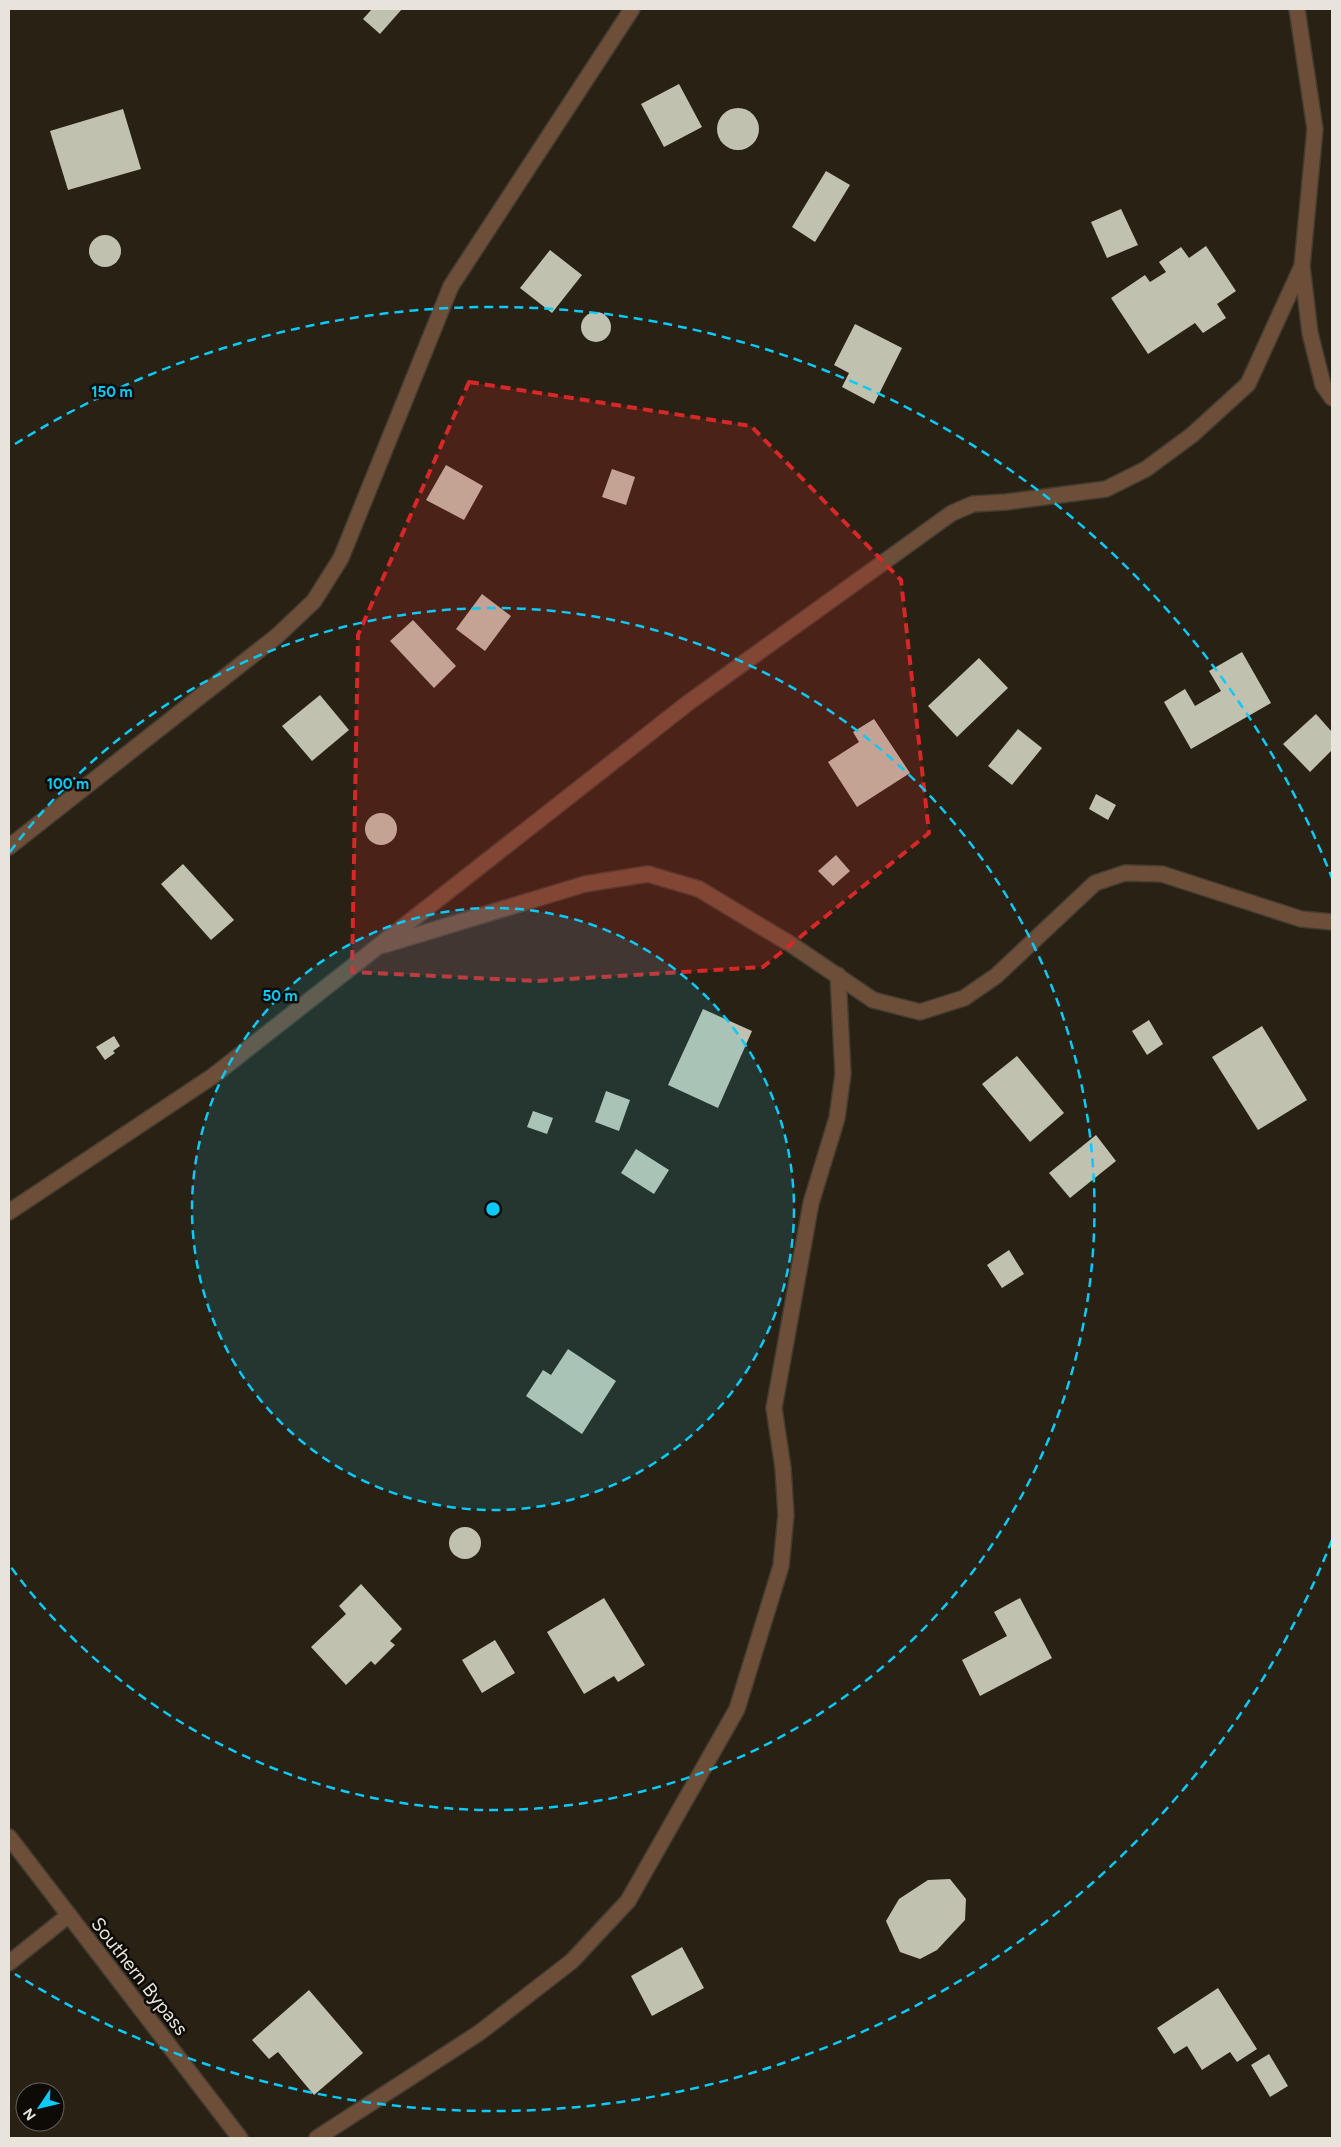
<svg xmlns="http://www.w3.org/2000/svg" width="1341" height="2147" font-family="Figtree,sans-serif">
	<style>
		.building { fill: #c0c2af }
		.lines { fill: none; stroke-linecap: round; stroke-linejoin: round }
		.minor-casing { stroke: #433c30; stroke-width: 18 }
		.minor { stroke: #6d4e39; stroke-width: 15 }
		.marked { fill: #d62828; fill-opacity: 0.2; stroke: #d62828; stroke-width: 4; stroke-dasharray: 10 6; stroke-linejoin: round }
		.ring { fill: none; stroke: #09cafa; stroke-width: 2.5; stroke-dasharray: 9 6 }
		.labels { text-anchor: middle; stroke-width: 5; stroke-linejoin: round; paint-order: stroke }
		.street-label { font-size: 19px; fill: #e8e3db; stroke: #0e0b06 }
		.centre { fill: #09cafa; stroke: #0e0b06; stroke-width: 2.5 }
		.ring-label { font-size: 15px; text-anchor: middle; font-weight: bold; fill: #09cafa; stroke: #0e0b06; stroke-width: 5; stroke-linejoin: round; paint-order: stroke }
	</style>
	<rect width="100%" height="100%" fill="#282114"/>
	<g class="building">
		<path d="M372 9H402L380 34 363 19Z"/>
		<path d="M679 84 702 127 664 147 641 104Z"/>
		<circle cx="738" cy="129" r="21"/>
		<path d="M123 109 141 169 68 190 50 131Z"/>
		<path d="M826 171 850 185 815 242 792 227Z"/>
		<path d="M1121 209 1138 245 1107 258 1091 222Z"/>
		<circle cx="105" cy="251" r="16"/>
		<path d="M1206 246 1236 291 1217 304 1226 318 1203 333 1195 323 1148 354 1111 298 1145 275 1150 282 1166 272 1159 262 1181 247 1189 258Z"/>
		<path d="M550 250 582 275 552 313 520 288Z"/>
		<circle cx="596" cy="327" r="15"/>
		<path d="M855 324 902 348 874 404 842 387 849 373 834 365Z"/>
		<path d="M446 465 483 486 464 520 426 500Z"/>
		<path d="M612 469 635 477 626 505 602 497Z"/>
		<path d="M482 594 511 616 485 651 456 629Z"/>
		<path d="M413 620 456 666 434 688 390 641Z"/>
		<path d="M1242 652 1271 703 1191 749 1164 702 1185 689 1195 706 1221 691 1209 671Z"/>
		<path d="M979 658 1008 688 957 737 928 706Z"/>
		<path d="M320 695 349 730 312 761 282 726Z"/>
		<path d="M1316 714 1332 732V750L1310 772 1283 744Z"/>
		<path d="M874 719 910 773 857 807 828 762 859 742 853 732Z"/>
		<path d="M1018 729 1042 748 1012 785 988 766Z"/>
		<path d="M1096 794 1116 805 1108 820 1089 809Z"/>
		<circle cx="381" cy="829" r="16"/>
		<path d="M836 855 850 871 833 886 818 871Z"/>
		<path d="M183 864 234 920 211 940 161 884Z"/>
		<path d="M703 1009 752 1031 718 1108 668 1085Z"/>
		<path d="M1149 1020 1163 1044 1147 1055 1132 1031Z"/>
		<path d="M1262 1026 1307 1100 1258 1130 1212 1057Z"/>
		<path d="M114 1036 120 1046 113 1051 115 1053 105 1060 96 1047Z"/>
		<path d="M1017 1056 1064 1113 1030 1142 982 1084Z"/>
		<path d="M606 1091 630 1100 619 1131 595 1122Z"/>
		<path d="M533 1111 553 1118 547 1134 527 1127Z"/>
		<path d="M1096 1135 1116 1161 1070 1198 1049 1173Z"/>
		<path d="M636 1149 669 1170 654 1194 621 1173Z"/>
		<path d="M1009 1250 1024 1274 1002 1288 987 1265Z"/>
		<path d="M568 1349 616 1381 582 1434 526 1396 543 1370 551 1375Z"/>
		<circle cx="465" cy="1543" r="16"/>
		<path d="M361 1584 402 1629 390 1641 395 1645 375 1665 371 1661 346 1685 311 1647 346 1614 339 1606Z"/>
		<path d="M604 1598 645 1665 618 1682 614 1676 584 1694 547 1632Z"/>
		<path d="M1020 1598 1052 1658 980 1696 962 1660 1007 1636 994 1612Z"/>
		<path d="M495 1640 515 1673 482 1693 462 1660Z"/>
		<path d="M950 1879 966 1899 965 1920 937 1950 920 1959 900 1952 886 1921 899 1899 928 1880Z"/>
		<path d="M682 1947 704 1988 652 2016 631 1976Z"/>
		<path d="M1218 1988 1257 2049 1237 2062 1230 2052 1202 2070 1187 2046 1174 2054 1157 2028Z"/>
		<path d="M309 1990 363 2053 314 2095 278 2052 269 2059 252 2040Z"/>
		<path d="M1269 2054 1288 2086 1270 2097 1251 2065Z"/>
	</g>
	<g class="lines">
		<g class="minor-casing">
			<g id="minor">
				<path d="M1297 9 1315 129 1302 266 1310 333 1323 385 1332 398"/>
				<path d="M9 847 277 636 314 601 341 558 451 286 632 9"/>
				<path d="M384 945 585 884 648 874 699 889 792 945 873 1000 920 1012 964 998 996 976 1095 883 1125 873 1162 874 1301 919 1332 922"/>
				<path d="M9 1212 213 1076 688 703 952 513 973 504 1006 502 1106 489 1146 469 1192 435 1248 384 1302 266"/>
				<path d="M9 1837 240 2138"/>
				<path d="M9 1963 69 1915"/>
				<path d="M317 2138 479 2033 572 1961 628 1901 737 1709 781 1566 786 1515 783 1468 774 1408 811 1203 837 1118 843 1074 838 975"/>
			</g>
		</g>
		<use href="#minor" class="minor"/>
	</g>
	<path class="marked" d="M469 382 751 426 901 580 929 833 763 967 537 981 352 972 358 635Z"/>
	<circle cx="493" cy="1209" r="301" fill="#09cafa" fill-opacity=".12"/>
	<g class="ring">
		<circle cx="493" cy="1209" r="301"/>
		<path d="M10 852A601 601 0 1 1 10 1566"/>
		<path d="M1332 1540A902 902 0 0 1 15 1974M15 444A902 902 0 0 1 1332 878"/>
	</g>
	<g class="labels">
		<g class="street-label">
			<text transform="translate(140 1976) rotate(52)" y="7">Southern Bypass</text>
		</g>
	</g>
	<circle cx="493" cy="1209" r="8" class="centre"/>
	<g class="ring-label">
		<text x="112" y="397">150 m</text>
		<text x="68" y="789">100 m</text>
		<text x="280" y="1001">50 m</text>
	</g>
	<rect width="1341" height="2147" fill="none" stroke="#e8e3db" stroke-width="20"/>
	<g transform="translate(40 2107) rotate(235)"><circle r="24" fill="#0e0b06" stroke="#65615b"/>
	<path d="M0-4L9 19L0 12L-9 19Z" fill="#09cafa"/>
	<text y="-8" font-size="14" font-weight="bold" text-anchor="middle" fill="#e8e3db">N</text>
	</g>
</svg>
